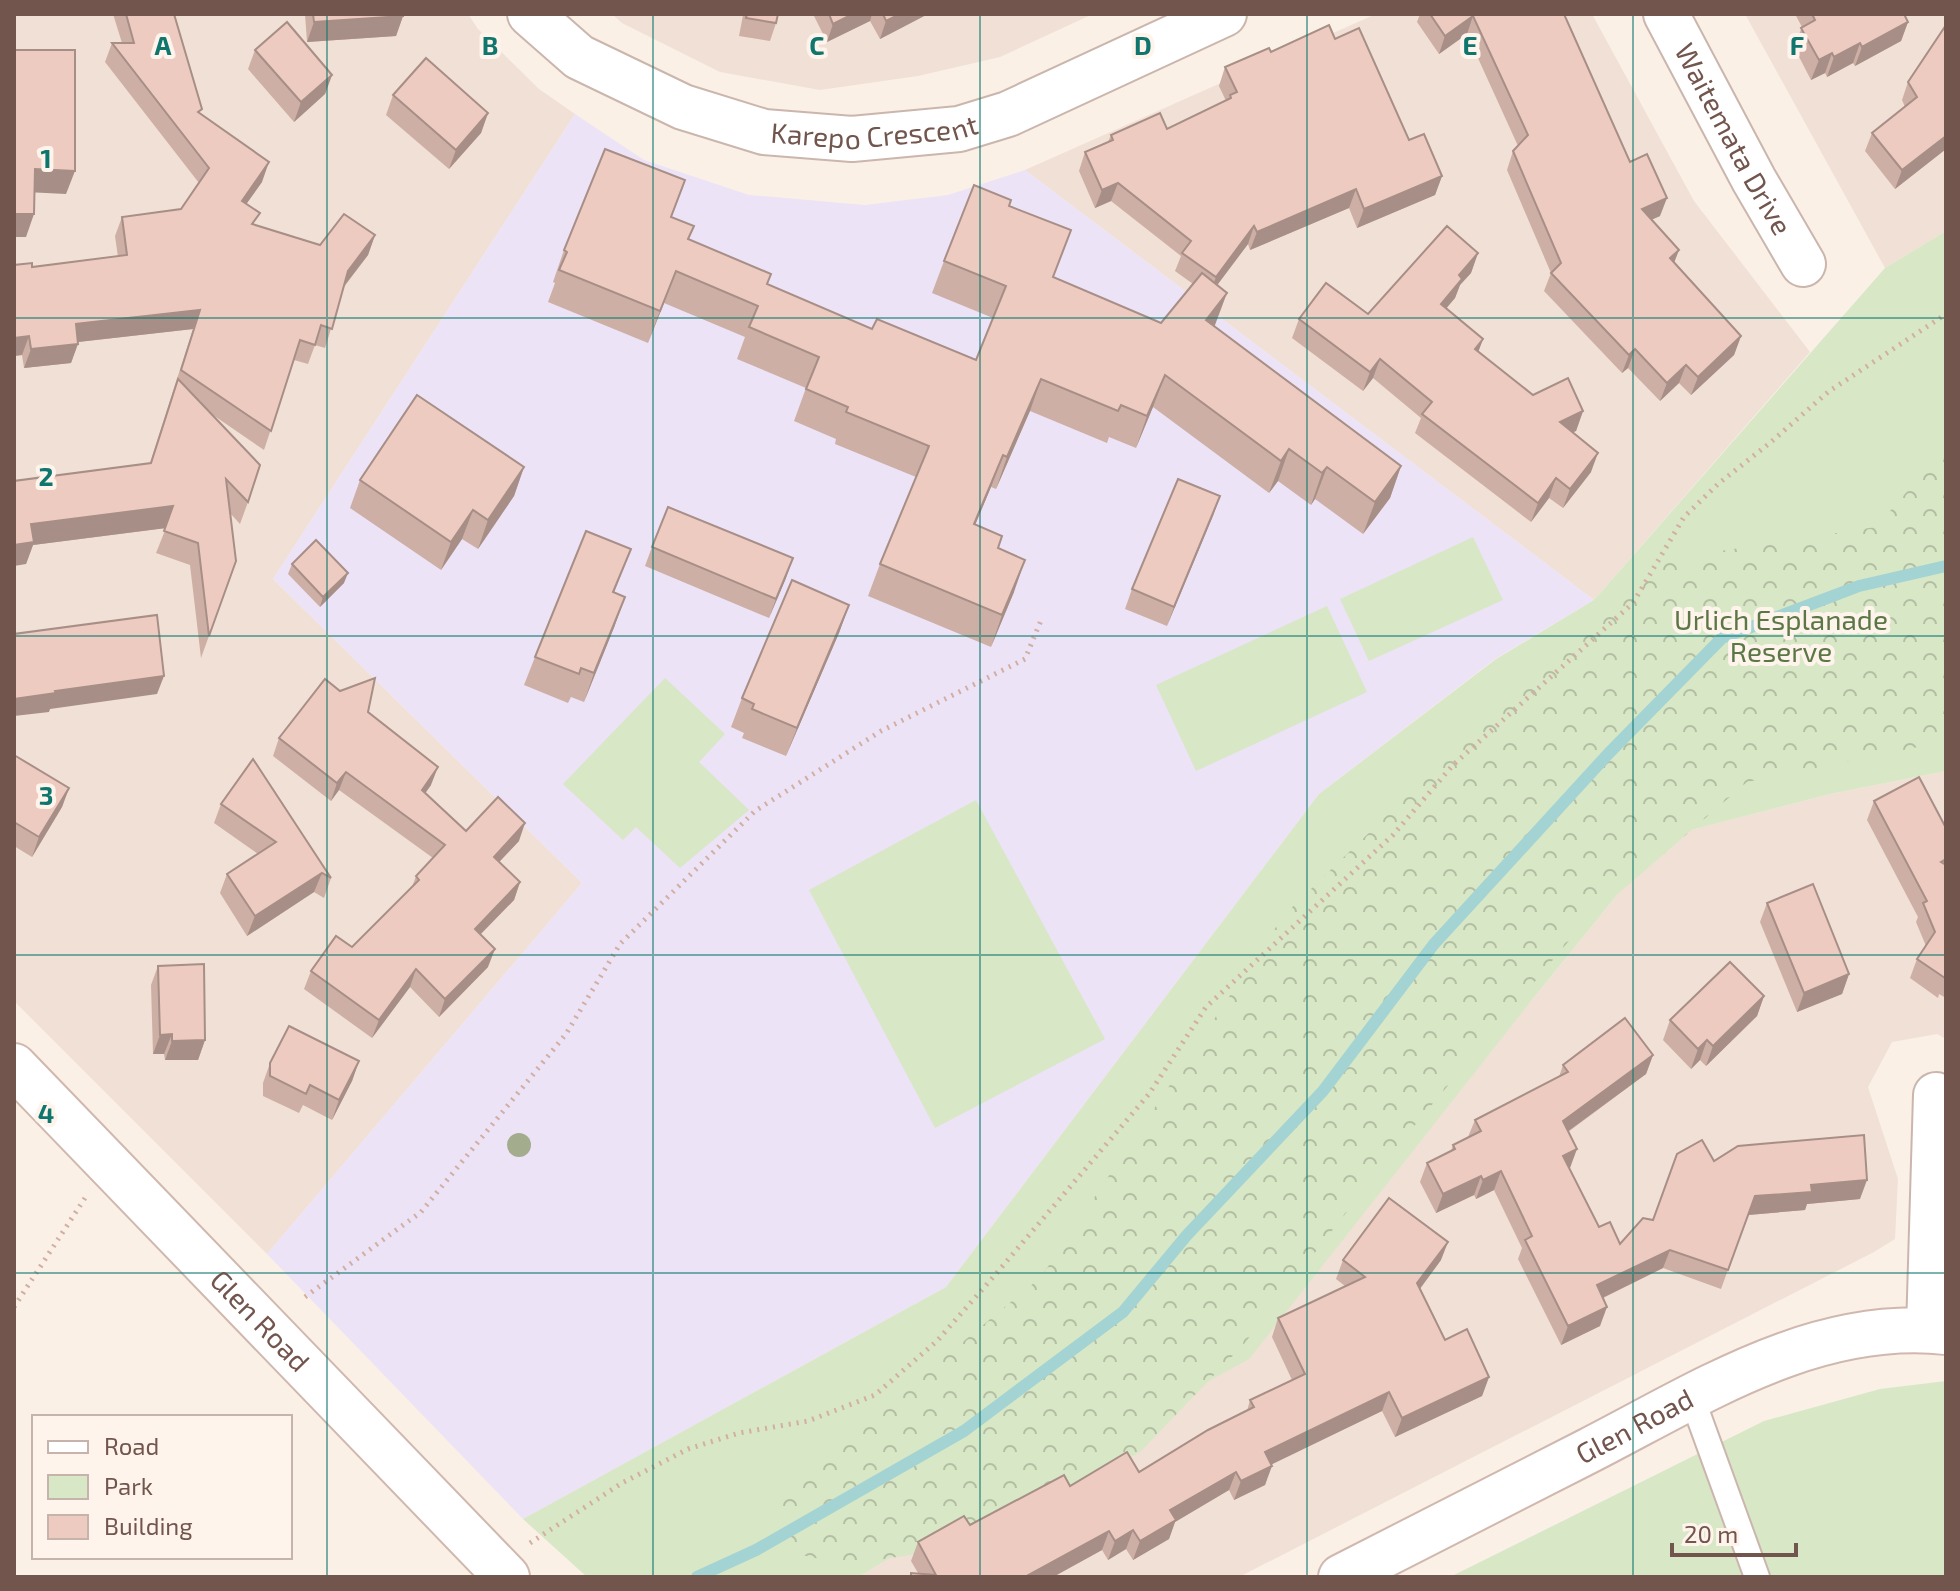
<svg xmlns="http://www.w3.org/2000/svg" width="1960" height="1591" font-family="'Exo 2',sans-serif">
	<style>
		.residential { fill: #f1e0d5 }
		.education { fill: #ece3f7 }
		.green { fill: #d8e7c6 }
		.forest { fill: url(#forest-crowns) }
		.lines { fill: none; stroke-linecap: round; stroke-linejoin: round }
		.stream { stroke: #a3d3d3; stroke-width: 12 }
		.lane-casing { stroke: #cbb6ad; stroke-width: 28 }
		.street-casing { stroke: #cbb6ad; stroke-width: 48 }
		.secondary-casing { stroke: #d0b8ae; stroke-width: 48 }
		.path { stroke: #d2aea3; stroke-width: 5; stroke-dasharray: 2 6; stroke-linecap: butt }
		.lane { stroke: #fff; stroke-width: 24 }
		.street { stroke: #fff; stroke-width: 44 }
		.secondary { stroke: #fff; stroke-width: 44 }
		.tree { fill: #a3ad8e }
		.wall { fill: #cdafa5 }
		.shaded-wall { fill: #a78e86 }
		.building { fill: #eecbc0; stroke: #a78e86; stroke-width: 2 }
		.grid { fill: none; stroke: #0f766e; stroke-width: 2; stroke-opacity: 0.55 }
		.labels { text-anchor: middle; stroke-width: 8; stroke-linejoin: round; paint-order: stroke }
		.street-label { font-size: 28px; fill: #72554d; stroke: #fef4ec }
		.park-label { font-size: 28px; fill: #5c7746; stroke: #fef4ec }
		.grid-label { font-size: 26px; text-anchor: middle; font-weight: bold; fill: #0f766e; stroke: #fef4ec; stroke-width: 8; stroke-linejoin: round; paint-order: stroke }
	</style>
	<defs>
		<pattern id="forest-crowns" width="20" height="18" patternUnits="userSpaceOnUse" patternTransform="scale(2)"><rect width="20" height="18" fill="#d8e7c6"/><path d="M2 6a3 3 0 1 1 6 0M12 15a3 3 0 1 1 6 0" fill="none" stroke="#b4bea3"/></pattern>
	</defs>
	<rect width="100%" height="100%" fill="#faf0e6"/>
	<g class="residential">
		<path d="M14 14H468L478 29 539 89 575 114 273 579 582 883 267 1254 14 1001Z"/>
		<path d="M612 14H1093L1000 57 918 76 820 90 720 72 622 23Z"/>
		<path d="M1376 14H1592L1694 201 1810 352 1594 600 1025 170Z"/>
		<path d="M1745 14H1946V231L1885 268Z"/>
		<path d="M1946 771V1039L1937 1034 1892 1042 1868 1087 1898 1179 1895 1239 1874 1252 1239 1577H858L961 1516 1531 1001 1664 837 1830 794Z"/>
	</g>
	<path class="education" d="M575 114 644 160 749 195 865 205 948 195 1025 170 1594 600 1495 659 1319 794 946 1287 523 1519 267 1254 582 883 273 579Z"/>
	<g class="green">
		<path d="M1946 231V771L1830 794 1664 837 1531 1001 1249 1359 961 1516 858 1577H587L523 1519 946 1287 1319 794 1496 659 1594 600 1885 268Z"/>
		<path d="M1473 537 1503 600 1369 661 1340 599Z"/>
		<path d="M1327 606 1367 692 1196 771 1156 685Z"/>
		<path d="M665 678 725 734 699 762 749 810 680 868 636 827 623 840 563 784Z"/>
		<path d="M976 800 1105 1039 935 1128 809 890Z"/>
		<path d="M1946 1381V1577H1450L1764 1421 1880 1389Z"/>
	</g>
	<path class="forest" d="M1946 447V744L1918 747 1747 782 1583 924 1405 1137 1244 1344 1141 1451 1002 1540 847 1565 788 1552 781 1493 1041 1277 1284 915 1649 562 1876 527Z"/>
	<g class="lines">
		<path class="stream" d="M697 1577 756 1550 964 1431 1123 1312 1187 1235 1323 1091 1434 944 1609 753 1722 638 1859 586 1946 566"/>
		<g class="lane-casing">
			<path id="lane" d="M1692 1398 1757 1577"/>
		</g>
		<g class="street-casing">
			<g id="street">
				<path id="s1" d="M530 14 579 57 683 107 764 132 852 139 959 129 1008 114 1224 14"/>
				<path id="s2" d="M1666 14 1754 180 1803 264"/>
				<path d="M1929 1330 1936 1095"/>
			</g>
		</g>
		<g class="secondary-casing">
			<g id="secondary">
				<path id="s3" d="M14 1066 507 1577"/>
				<path id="s4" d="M1341 1577C1424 1535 1507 1493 1590 1450 1701 1393 1815 1318 1946 1332"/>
			</g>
		</g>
		<g class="path">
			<path d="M305 1297 421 1212 566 1034 620 944 755 811 881 731 1025 659 1042 618"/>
			<path d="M14 1307 85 1198"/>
			<path d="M530 1543 622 1483 688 1449 739 1433 808 1421 875 1395 937 1341 995 1275 1149 1094 1206 1007 1393 835 1453 765 1633 603 1684 517 1718 484 1771 442 1828 392 1946 314"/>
		</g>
		<use href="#lane" class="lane"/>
		<use href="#street" class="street"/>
		<use href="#secondary" class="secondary"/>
	</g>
	<circle class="tree" cx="519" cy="1145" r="12"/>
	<g class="wall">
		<path d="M113 14H174L200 114 262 182 246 204 255 225 320 245 375 235 368 255 344 287 325 348 315 345 308 364 294 360 264 450 213 415 248 502 240 524 230 513 236 561 201 658 190 565 156 553 166 528 33 545 26 564 14 481 150 463 193 329 78 342 71 363 24 368 22 355 14 356V265L32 267 118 257 115 236 122 217 181 209 199 183 105 62 112 43H122Z"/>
		<path d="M305 14H403V16L396 36 307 42Z"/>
		<path d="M735 14H778L776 23 770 41 739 36 743 15Z"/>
		<path d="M813 14H928L880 39 870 21 827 42Z"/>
		<path d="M1420 14H1564L1630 162 1660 216 1651 220 1679 250 1674 262 1741 336 1734 355 1691 395 1679 383 1660 401 1628 368 1622 373 1544 291 1551 273 1507 170 1513 151 1518 146 1467 34 1439 54 1417 22Z"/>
		<path d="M1795 14H1904L1908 22 1901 41 1855 66 1853 63 1827 77 1825 73 1811 80 1794 47 1802 27Z"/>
		<path d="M1946 25V149L1895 189 1865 151 1872 133 1905 107 1902 100 1908 82Z"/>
		<path d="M1335 39 1409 140 1442 176 1435 195 1357 228 1349 208 1250 250 1248 244 1217 285 1215 325 1214 326 1401 466 1390 498 1363 534 1315 499 1311 505 1278 481 1269 493 1153 407 1136 448 1109 437 1107 443 1030 411 996 489 991 487 975 525 998 548 1014 592 991 647 868 596 880 564 916 477 835 444 836 439 794 421 806 388 737 359 745 337 664 303 648 343 548 302 555 283 553 282 564 250 672 217 689 239 767 285 872 329 976 360 993 318 932 293 944 261 1009 206 1054 277 1161 323 1193 284 1175 271 1181 256 1111 201 1095 208 1079 171 1085 152 1108 142 1111 135 1167 129 1226 101 1219 86 1225 67 1271 52Z"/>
		<path d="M255 50 332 75 325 94 294 122 248 69Z"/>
		<path d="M393 95 488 113 481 133 449 169 386 115Z"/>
		<path d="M1478 253 1471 273 1460 285 1455 298 1446 308 1483 339 1478 352 1533 395 1583 411 1576 431 1573 432 1591 472 1563 508 1549 498 1531 522 1415 433 1421 418 1373 378 1363 391 1292 338 1299 319 1368 314Z"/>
		<path d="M524 467 514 496 478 549 462 539 441 570 350 508 360 480Z"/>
		<path d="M1220 496 1167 626 1125 609 1132 589Z"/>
		<path d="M652 547 786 578 769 618 645 566Z"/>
		<path d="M631 549 614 593 615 625 584 702 571 697 568 703 524 685 535 657Z"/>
		<path d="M292 564 344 583 320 607 288 574Z"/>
		<path d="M849 605 839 633 786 756 742 738 744 733 731 727 742 698Z"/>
		<path d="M368 712 431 785 425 793 466 831 519 841 499 862 520 882 514 900 480 935 488 967 439 1017 410 987 372 1038 304 989 311 971 352 947 412 887 416 876 433 858 339 790 331 801 273 756 279 738Z"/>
		<path d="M14 755 69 788 62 807 32 857 14 846Z"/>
		<path d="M1874 801 1946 828V998L1939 994 1938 998 1910 978 1917 959 1926 946 1916 922 1918 917 1867 820Z"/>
		<path d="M221 804 331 878 324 898 314 892 247 936 220 893 227 874 258 854 214 823Z"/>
		<path d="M1767 903 1849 974 1842 994 1797 1012 1760 922Z"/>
		<path d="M158 966 205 1040 198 1060H165L164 1054H153L151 985Z"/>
		<path d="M1764 996 1757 1016 1706 1066 1700 1060 1691 1069 1663 1040 1670 1020Z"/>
		<path d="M1653 1055 1646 1074 1568 1132 1570 1168H1569L1599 1227 1620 1244 1653 1220 1714 1161 1860 1199 1807 1204 1805 1210 1748 1215 1721 1289 1663 1268 1603 1298 1600 1326 1561 1345 1518 1259 1522 1248 1494 1190 1476 1199 1474 1195 1436 1213 1420 1182 1427 1163 1451 1151 1453 1145 1468 1137 1475 1120 1559 1077 1563 1065Z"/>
		<path d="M359 1061 352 1081 332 1120 303 1105 299 1113 263 1096V1083L270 1063Z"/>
		<path d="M1343 1260H1441L1420 1289 1445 1340 1489 1377 1482 1396 1395 1437 1382 1411 1271 1464 1265 1485 1234 1500 1229 1490 1175 1522 1169 1539 1133 1560 1126 1549 1108 1560 1102 1550 1053 1577H909L911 1573H918L911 1561 918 1542 970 1525 1070 1486 1139 1472 1247 1411 1250 1400 1292 1380 1272 1337 1278 1318 1345 1286 1336 1279Z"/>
	</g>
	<g class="shaded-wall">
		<path d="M853 14H872L870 21 827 42 833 24Z"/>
		<path d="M900 14H928L880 39 886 21Z"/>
		<path d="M403 16 396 36 307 42 314 22Z"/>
		<path d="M1473 16 1467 34 1439 54 1445 36Z"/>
		<path d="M1908 22 1901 41 1855 66 1862 47Z"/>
		<path d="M1860 43 1853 63 1827 77 1834 57Z"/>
		<path d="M1832 53 1825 73 1811 80 1819 60Z"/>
		<path d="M332 75 325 94 294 122 301 102Z"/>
		<path d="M488 113 481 133 449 169 456 150Z"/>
		<path d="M1946 136V149L1895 189 1902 170Z"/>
		<path d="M269 162 262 182 235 220 242 201Z"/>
		<path d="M35 169 75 171 66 194 26 192Z"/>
		<path d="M1442 176 1435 195 1357 228 1364 209Z"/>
		<path d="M1118 183 1111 201 1095 208 1102 190Z"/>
		<path d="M1356 189 1349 208 1250 250 1257 232Z"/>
		<path d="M1667 198 1660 216 1635 227 1642 209Z"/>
		<path d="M14 214H34L26 237H14Z"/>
		<path d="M1254 226 1248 244 1209 296 1216 277Z"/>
		<path d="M375 235 368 255 341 290 348 271Z"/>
		<path d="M1679 250 1672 268 1670 258Z"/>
		<path d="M1478 253 1471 273 1460 285 1455 298 1434 323 1441 304 1459 275Z"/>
		<path d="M676 271 664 303 648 343 660 311Z"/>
		<path d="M1227 293 1215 325 1194 352 1206 320Z"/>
		<path d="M200 310 193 329 69 343 76 324Z"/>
		<path d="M29 336 22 355 14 356V338Z"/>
		<path d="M1741 336 1734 355 1691 395 1698 377Z"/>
		<path d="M1483 339 1476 358 1475 349Z"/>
		<path d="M78 344 71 363 24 368 31 349Z"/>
		<path d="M1635 349 1628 368 1622 373 1629 355Z"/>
		<path d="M1380 359 1373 378 1363 391 1370 372Z"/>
		<path d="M1686 365 1679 383 1660 401 1667 383Z"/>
		<path d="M1165 375 1153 407 1136 448 1147 416Z"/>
		<path d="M1041 379 1030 411 996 489 1007 457Z"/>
		<path d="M1583 411 1576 431 1553 441 1560 422Z"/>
		<path d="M1289 449 1278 481 1269 493 1281 461Z"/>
		<path d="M1598 453 1591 472 1563 508 1570 489Z"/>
		<path d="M1003 455 991 487 962 556 974 524Z"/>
		<path d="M1401 466 1390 498 1363 534 1375 502Z"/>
		<path d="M524 467 514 496 478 549 488 520Z"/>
		<path d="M1327 467 1315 499 1311 505 1322 473Z"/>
		<path d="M1556 478 1549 498 1531 522 1538 503Z"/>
		<path d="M1220 496 1213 516 1167 626 1174 607Z"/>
		<path d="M173 506 166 528 33 545 26 564 14 566V545L31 524Z"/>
		<path d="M473 510 462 539 441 570 451 542Z"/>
		<path d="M793 558 786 578 769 618 776 599Z"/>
		<path d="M1025 560 1014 592 991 647 1002 615Z"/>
		<path d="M348 573 344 583 320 607 323 597Z"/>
		<path d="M625 597 615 625 584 702 594 673Z"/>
		<path d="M849 605 839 633 786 756 797 728Z"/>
		<path d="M164 676 157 694 50 709 49 712 14 716V699L55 691Z"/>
		<path d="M438 767 431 785 415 808 422 790Z"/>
		<path d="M346 772 339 790 331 801 337 783Z"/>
		<path d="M69 788 62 807 32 857 39 837Z"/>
		<path d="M525 823 519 841 487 875 494 857Z"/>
		<path d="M322 873 314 892 247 936 255 916Z"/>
		<path d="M520 882 514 900 468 947 475 929Z"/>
		<path d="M495 949 488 967 439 1017 445 999Z"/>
		<path d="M416 969 410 987 372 1038 379 1020Z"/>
		<path d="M1849 974 1842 994 1797 1012 1804 993Z"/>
		<path d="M1764 996 1757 1016 1706 1066 1713 1046Z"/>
		<path d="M172 1034 164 1054H153L160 1035Z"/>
		<path d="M205 1040 198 1060H165L172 1041Z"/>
		<path d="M1707 1040 1700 1060 1691 1069 1698 1049Z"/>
		<path d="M1653 1055 1646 1074 1556 1140 1563 1121Z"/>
		<path d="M359 1061 352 1081 332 1120 339 1100Z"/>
		<path d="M1577 1149 1570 1168 1556 1175 1563 1156Z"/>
		<path d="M1501 1171 1494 1190 1476 1199 1483 1180Z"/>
		<path d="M1481 1176 1474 1195 1436 1213 1443 1194Z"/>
		<path d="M1867 1180 1860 1199 1807 1204 1805 1210 1748 1215 1755 1196 1811 1185Z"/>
		<path d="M1448 1242 1441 1260 1410 1302 1417 1283Z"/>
		<path d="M1670 1250 1663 1268 1590 1304 1597 1285Z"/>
		<path d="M1607 1307 1600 1326 1561 1345 1568 1326Z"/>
		<path d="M1489 1377 1482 1396 1395 1437 1402 1418Z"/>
		<path d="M1389 1392 1382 1411 1258 1471 1265 1452Z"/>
		<path d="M1272 1466 1265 1485 1234 1500 1241 1481Z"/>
		<path d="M1236 1472 1229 1490 1175 1522 1169 1539 1133 1560 1140 1541 1170 1510Z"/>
		<path d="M1133 1530 1126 1549 1108 1560 1115 1541Z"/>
		<path d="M1109 1531 1102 1550 1053 1577H1025Z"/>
	</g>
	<g class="building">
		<path d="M126 14H174L202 109 198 112 269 162 242 201 260 213 252 224 320 245 344 214 375 235 348 271 332 329 321 325 315 345 300 340 271 431 181 370 200 310 76 324 78 344 31 349 29 336 14 338V265L32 263V267L127 255 122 217 181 209 209 168 112 43H134Z"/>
		<path d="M313 14H403V16L314 22Z"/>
		<path d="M747 14H778L776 23 746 18Z"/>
		<path d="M829 14H853L833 24Z"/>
		<path d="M883 14H900L886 21Z"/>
		<path d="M1430 14H1564L1630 162 1647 154 1667 198 1642 209 1679 250 1670 258 1741 336 1698 377 1686 365 1667 383 1635 349 1629 355 1551 273 1561 263 1513 151 1528 135 1473 16 1445 36Z"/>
		<path d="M1812 14H1904L1908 22 1862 47 1860 43 1834 57 1832 53 1819 60 1801 28 1815 20Z"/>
		<path d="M287 22 332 75 301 102 255 50Z"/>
		<path d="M1329 25 1335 39 1359 28 1409 140 1424 134 1442 176 1364 209 1356 189 1257 232 1254 226 1216 277 1182 253 1191 241 1118 183 1102 190 1085 152 1113 140 1111 135 1160 113 1167 129 1231 98 1230 95 1237 92 1225 67 1269 48 1271 52Z"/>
		<path d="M1946 25V136L1902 170 1872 133 1917 97 1908 82Z"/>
		<path d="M14 50H75V171L35 169 34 214H14Z"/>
		<path d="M426 58 488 113 456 150 393 95Z"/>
		<path d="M605 149 685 180 671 217 694 226 688 239 771 274 767 284 872 329 877 319 976 360 1006 286 944 261 974 185 1011 200 1009 206 1071 230 1053 277 1161 323 1202 273 1227 293 1206 320 1401 466 1375 502 1327 467 1322 473 1289 449 1281 461 1165 375 1147 416 1121 405 1118 411 1041 379 1007 457 1003 455 974 524 1002 536 998 548 1025 560 1002 615 880 564 929 446 846 412 848 407 806 389 819 357 749 327 758 306 676 271 660 311 559 270 567 252 564 250Z"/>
		<path d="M1447 226 1478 253 1459 275 1462 279 1441 304 1483 339 1475 349 1533 395 1568 378 1583 411 1560 422 1598 453 1570 489 1556 478 1538 503 1422 414 1432 402 1380 359 1370 372 1299 319 1326 283 1368 314Z"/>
		<path d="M178 379 260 465 248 502 226 479 236 561 209 636 198 543 164 531 173 506 31 524 34 542 14 545V481L151 463Z"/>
		<path d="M417 395 524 467 488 520 473 510 451 542 360 480Z"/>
		<path d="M1178 479 1220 496 1174 607 1132 589Z"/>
		<path d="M668 507 793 558 776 599 652 547Z"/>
		<path d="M586 531 631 549 613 592 625 597 594 673 581 668 579 674 535 657Z"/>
		<path d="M316 540 348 573 323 597 292 564Z"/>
		<path d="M792 580 849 605 797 728 752 709 754 704 742 698Z"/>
		<path d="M157 615 164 676 55 691 56 693 14 699V634Z"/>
		<path d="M375 678 368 712 438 767 422 790 466 831 498 797 525 823 494 857 520 882 475 929 495 949 445 999 416 969 379 1020 311 971 336 936 352 947 419 880 416 876 445 845 346 772 337 783 279 738 325 679 340 691Z"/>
		<path d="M14 755 69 788 39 837 14 822Z"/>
		<path d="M253 759 331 878 322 873 255 916 227 874 276 842 221 804Z"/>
		<path d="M1919 777 1946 828V859L1941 862 1946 865V975L1945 978 1917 959 1935 932 1923 903 1927 901 1874 801Z"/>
		<path d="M1813 884 1849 974 1804 993 1767 903Z"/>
		<path d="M1730 962 1764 996 1713 1046 1707 1040 1698 1049 1670 1020Z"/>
		<path d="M204 964 205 1040 172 1041V1034L160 1035 158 966Z"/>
		<path d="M1625 1018 1653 1055 1563 1121 1577 1149 1563 1156 1599 1227 1610 1222 1620 1244 1643 1218 1653 1220 1677 1154 1702 1140 1714 1161 1738 1146 1864 1135 1867 1180 1811 1185 1812 1192 1755 1196 1728 1270 1670 1250 1597 1285 1607 1307 1568 1326 1525 1240 1532 1236 1501 1171 1483 1180 1481 1176 1443 1194 1427 1163 1455 1149 1453 1145 1481 1131 1475 1120 1568 1072 1563 1065Z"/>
		<path d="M289 1026 359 1061 339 1100 310 1085 306 1094 270 1076V1063Z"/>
		<path d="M1389 1198 1448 1242 1417 1283 1445 1340 1467 1329 1489 1377 1402 1418 1389 1392 1265 1452 1272 1466 1241 1481 1236 1472 1170 1510 1176 1520 1140 1541 1133 1530 1115 1541 1109 1531 1025 1577H911V1573L936 1575 918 1542 964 1516 970 1525 1064 1475 1070 1486 1127 1452 1139 1472 1208 1430 1254 1407 1250 1400 1305 1374 1278 1318 1365 1277 1343 1260Z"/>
	</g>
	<path class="grid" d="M327 14V1577M653 14V1577M980 14V1577M1307 14V1577M1633 14V1577M14 318H1946M14 636H1946M14 955H1946M14 1273H1946"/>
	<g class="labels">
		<g class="street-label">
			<text dy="10" stroke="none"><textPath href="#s1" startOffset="376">Karepo Crescent</textPath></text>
			<text dy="10" stroke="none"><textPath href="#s2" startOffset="142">Waitemata Drive</textPath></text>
			<text dy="10" stroke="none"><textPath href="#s3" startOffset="354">Glen Road</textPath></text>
			<text dy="10" stroke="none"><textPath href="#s4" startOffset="330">Glen Road</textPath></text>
		</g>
		<g class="park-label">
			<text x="1781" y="630">Urlich Esplanade<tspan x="1781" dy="32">Reserve</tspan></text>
		</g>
	</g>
	<g class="grid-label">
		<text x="163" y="55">A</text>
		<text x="490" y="55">B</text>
		<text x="817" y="55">C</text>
		<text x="1143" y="55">D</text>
		<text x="1470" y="55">E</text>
		<text x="1797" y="55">F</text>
		<text x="46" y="168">1</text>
		<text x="46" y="486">2</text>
		<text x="46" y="805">3</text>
		<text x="46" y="1123">4</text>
	</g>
	<rect width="1960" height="1591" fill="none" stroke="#72554d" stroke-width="32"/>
	<rect x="32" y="1415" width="260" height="144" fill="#fef4ec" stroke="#c6b4ac" stroke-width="2"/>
	<rect x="48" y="1441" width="40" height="12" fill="#ffffff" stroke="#c6b4ac" stroke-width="2"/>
	<text x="104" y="1455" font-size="24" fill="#72554d">Road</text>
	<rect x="48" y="1475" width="40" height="24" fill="#d8e7c6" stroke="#c6b4ac" stroke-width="2"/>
	<text x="104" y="1495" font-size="24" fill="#72554d">Park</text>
	<rect x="48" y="1515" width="40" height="24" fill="#eecbc0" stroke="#c6b4ac" stroke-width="2"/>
	<text x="104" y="1535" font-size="24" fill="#72554d">Building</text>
	<path d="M1672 1543v12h124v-12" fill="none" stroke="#72554d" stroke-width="4"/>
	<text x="1684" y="1543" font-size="24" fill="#72554d" stroke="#fef4ec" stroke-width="6" paint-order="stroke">20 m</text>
</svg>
